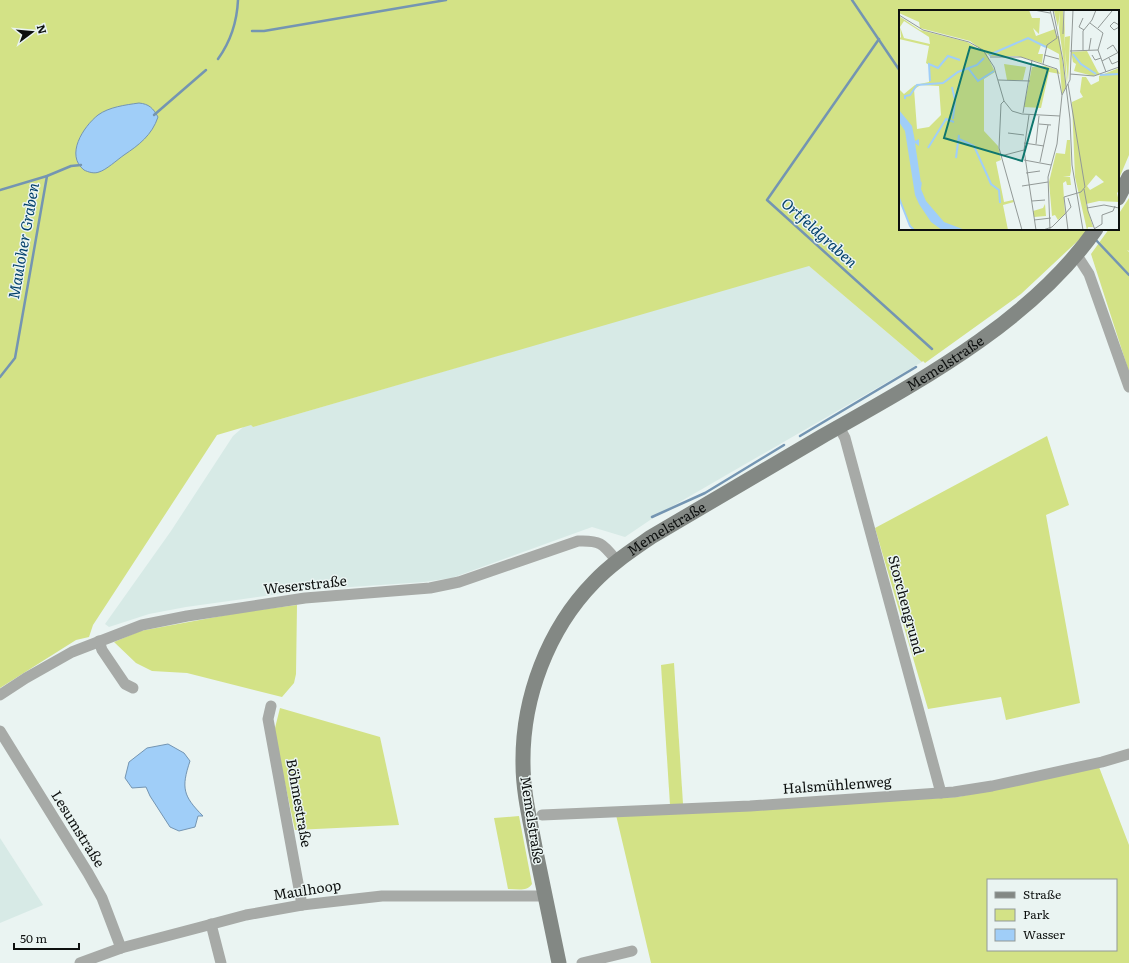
<svg xmlns="http://www.w3.org/2000/svg" width="1129" height="963" font-family="Literata,serif">
	<style>
		.built { fill: #d7eae6 }
		.green { fill: #d3e286; fill-rule: evenodd }
		.water { fill: #a0cef8; stroke: #7495b2 }
		.lines { fill: none; stroke-linecap: round; stroke-linejoin: round }
		.stream { stroke: #7495b2; stroke-width: 2.5 }
		.street { stroke: #a7aaa7; stroke-width: 11 }
		.secondary { stroke: #838884; stroke-width: 15 }
		.labels { text-anchor: middle; stroke-width: 3; stroke-linejoin: round; paint-order: stroke }
		.street-label { font-size: 14px; fill: #0d100f; stroke: #eaf4f2 }
		.water-label { font-size: 15px; font-style: italic; fill: #003f6a; stroke: #eaf4f2 }
		.inset-river { fill: none; stroke: #a0cef8; stroke-width: 2 }
		.inset-road { fill: none; stroke: #929997; stroke-width: 1 }
		.view { fill: #0f766e; fill-opacity: 0.15; stroke: #0f766e; stroke-width: 2 }
		.inset-edge { fill: none; stroke: #0d100f; stroke-width: 2 }
	</style>
	<rect width="100%" height="100%" fill="#eaf4f2"/>
	<g class="built">
		<path d="M808 265 922 362 659 514 625 537 592 527 452 578 424 582 307 590 186 607 149 614 109 627 105 624 171 531 233 436 249 422 253 427Z"/>
		<path d="M0 838 43 905 0 923Z"/>
	</g>
	<g class="green">
		<path d="M0 0H1129V155L1118 181V11H900V229H1088L1083 236 1021 294 925 363 923 361 922 362 809 266 253 427 251 425 217 435 93 625 89 637 76 640 0 688Z"/>
		<path d="M1129 198V251L1127 250 1129 252V372L1091 254 1109 229H1118V215Z"/>
		<path d="M1047 436 1069 505 1046 515 1080 703 1006 720 1001 697 928 709 875 528Z"/>
		<path d="M297 605 296 674 294 683 282 697 187 673 152 671 136 663 114 642 140 631 243 612Z"/>
		<path d="M674 663 683 804 670 805 661 665Z"/>
		<path d="M280 708 380 737 399 825 295 830 274 732Z"/>
		<path d="M1099 767 1129 845V963H651L616 815 958 797ZM988 880H1116V950H988Z"/>
		<path d="M519 816 532 884C527 892 517 889 508 889L494 818Z"/>
	</g>
	<g class="water">
		<path d="M139 103C149 104 153 108 158 117 152 135 139 145 124 155 117 160 106 170 99 172 94 174 88 172 84 170 65 155 83 127 98 115 109 107 125 105 139 103Z"/>
		<path d="M168 744 184 753 190 761C181 788 183 796 203 816H198L195 827 179 831 170 827 150 796 146 787 132 788 125 778 129 762 147 748Z"/>
	</g>
	<g class="lines">
		<g class="stream">
			<path d="M852 0 900 71"/>
			<path d="M252 31H264L446 0"/>
			<path d="M879 39 767 200 932 349"/>
			<path d="M218 59C231 41 237 22 238 0"/>
			<path d="M154 115 206 70"/>
			<path d="M0 190 47 176 71 166 81 165"/>
			<path d="M1095 239 1129 275"/>
			<path d="M0 377 15 358 47 176"/>
			<path d="M800 436 916 367"/>
			<path d="M652 517 705 493 784 445"/>
		</g>
		<g class="street">
			<path d="M1076 256 1080 260 1089 274 1129 387"/>
			<path d="M839 427 845 438 941 793"/>
			<path d="M99 641 102 650 125 684 133 688"/>
			<path d="M0 695 26 678 72 652 142 625 187 616 305 598 430 588 459 582 578 541C601 540 603 544 617 561"/>
			<path d="M271 706 268 719 302 905"/>
			<path d="M0 731 88 873 102 898 121 948"/>
			<path d="M542 815 750 806 954 792 992 786 1102 762 1129 754"/>
			<path d="M211 924 221 963"/>
			<path d="M80 963 121 948 201 927 246 915 302 905 382 896H545"/>
			<path d="M582 963 632 951"/>
		</g>
		<g class="secondary">
			<path d="M1118 198 1129 177"/>
			<path id="s1" d="M559 963C551 925 543 886 535 847 530 820 523 792 523 764 522 698 548 629 594 582 611 564 631 551 651 537 708 504 764 470 821 437 918 382 1031 322 1096 229"/>
		</g>
	</g>
	<g class="labels">
		<g class="street-label">
			<text dy="5" stroke="none"><textPath href="#s1" startOffset="817">Memelstraße</textPath></text>
			<text dy="5" stroke="none"><textPath href="#s1" startOffset="493">Memelstraße</textPath></text>
			<text transform="translate(305 585) rotate(-6)" y="5">Weserstraße</text>
			<text transform="translate(906 605) rotate(75)" y="5">Storchengrund</text>
			<text transform="translate(837 785) rotate(-4)" y="5">Halsmühlenweg</text>
			<text transform="translate(299 803) rotate(80)" y="5">Böhmestraße</text>
			<text transform="translate(532 820) rotate(81)" y="5">Memelstraße</text>
			<text transform="translate(78 829) rotate(58)" y="5">Lesumstraße</text>
			<text transform="translate(307 890) rotate(-9)" y="5">Maulhoop</text>
		</g>
		<g class="water-label">
			<text transform="translate(819 233) rotate(42)" y="5">Ortfeldgraben</text>
			<text transform="translate(24 241) rotate(-80)" y="5">Mauloher Graben</text>
		</g>
	</g>
	<g transform="translate(899 10)">
		<rect width="220" height="220" fill="#eaf4f2"/>
		<path d="M1 0H130L133 8H141L140 24 134 18 137 26 156 19 157 26H160L167 77 163 84 160 44 147 37 142 35 139 44H144L143 53 118 46H91L71 31 21 18 20 12 0 3ZM165 0 166 27 171 26 169 73 165 27ZM155 1H164L168 75 160 18 161 2 159 17ZM0 6 21 20 68 32 87 43 96 62 85 69V121L99 136 102 150 97 152 105 192 114 190 115 192 104 195 109 220H15L11 215 0 187V79L5 84 16 75 30 72V55L27 53 30 36 0 29 2 27ZM5 11 30 27 31 34 5 28 1 17ZM22 75 40 76 42 105 30 117 18 119 15 79ZM188 41 199 62 201 64 194 66 175 61 177 54 174 52 172 42ZM105 54 127 57 124 70H108ZM146 56 159 60 161 64 150 62 142 98 125 97 133 57ZM220 58V181L218 183 220 192 200 191 187 194 194 217H189L188 220 176 167 173 92 184 87 181 82 183 67H187L192 75 200 71V66ZM197 165 205 172 191 180 188 176ZM168 130H171L172 161 171 166 164 167H171L172 175H168L167 171 164 173 166 204 159 210 156 205 153 206 150 172 157 143 166 144ZM146 194 147 206 135 207 134 201 144 198Z" fill="#d3e286" fill-rule="evenodd"/>
		<path d="M0 100 13 116 16 131 20 129V136L16 133 22 173 23 171 22 179 27 191 45 212 66 220H43L32 212 20 194 16 185 6 121 0 112Z" fill="#a0cef8"/>
		<path class="inset-river" d="M174 44 182 54 197 64M90 45 129 28 147 37M69 58 79 71 95 61M201 65 220 64M31 71 30 54 39 58 49 46 61 50M53 77 56 90 54 109M6 89V86L11 85 18 75 44 73 59 62 78 55 85 48M60 129 75 136 89 167M29 138 47 109 55 112M57 148 60 125M89 167 92 174 100 180 101 193M0 188 11 216 15 220"/>
		<path class="inset-road" d="M135 0 151 3M154 0 164 51 171 109 173 155 184 220M0 5 24 20 70 32 84 40 95 57 105 91 113 101 123 104 161 106M184 8 180 17 185 20M191 13 204 23 199 40 207 62M220 15 215 12 211 16 215 20 220 17M199 18 213 1M164 24 165 0M208 39 214 35 219 43M184 40V21L193 10 197 0M190 40 192 28M171 41 199 40M145 45 160 49M193 45 196 50 202 48M91 47H122L158 59 163 85M210 48 213 54 220 51M203 51 220 42M144 54 148 35 158 28 151 0M171 64 195 66 220 57M99 70 131 71M105 91 102 94 100 138 123 220M124 103 133 50M130 105 125 140 137 220M140 114 152 115M109 123 125 125M125 133 145 136M137 134 140 106M102 146 125 140M125 150 152 155M141 152 149 115M127 163 141 161M123 176 149 172M185 179 189 201 196 220M133 191 146 190M188 198 205 195 220 198M135 210 152 208M195 219 203 214V205L214 201 216 196M144 220 153 217 166 204 172 197 169 188M151 220 149 167 158 134 163 85 171 70 174 0M169 220 165 187 182 182 186 177 169 74"/>
		<path class="view" d="M71 37 149 59 123 151 45 128Z"/>
		<rect width="220" height="220" class="inset-edge"/>
	</g>
	<rect x="987" y="879" width="130" height="72" fill="#eaf4f2" stroke="#929997"/>
	<rect x="995" y="892" width="20" height="6" fill="#838884" stroke="#929997"/>
	<text x="1023" y="899" font-size="12" fill="#0d100f">Straße</text>
	<rect x="995" y="909" width="20" height="12" fill="#d3e286" stroke="#929997"/>
	<text x="1023" y="919" font-size="12" fill="#0d100f">Park</text>
	<rect x="995" y="929" width="20" height="12" fill="#a0cef8" stroke="#929997"/>
	<text x="1023" y="939" font-size="12" fill="#0d100f">Wasser</text>
	<g transform="translate(32 32) rotate(74)" stroke="#eaf4f2" stroke-width="3" paint-order="stroke">
	<path d="M0-3L7 15L0 10L-7 15Z" fill="#0d100f"/>
	<text y="-6" font-size="11" font-weight="bold" text-anchor="middle" fill="#0d100f">N</text>
	</g>
	<path d="M14 943v6h65v-6" fill="none" stroke="#0d100f" stroke-width="2"/>
	<text x="20" y="943" font-size="12" fill="#0d100f" stroke="#eaf4f2" stroke-width="3" paint-order="stroke">50 m</text>
</svg>
